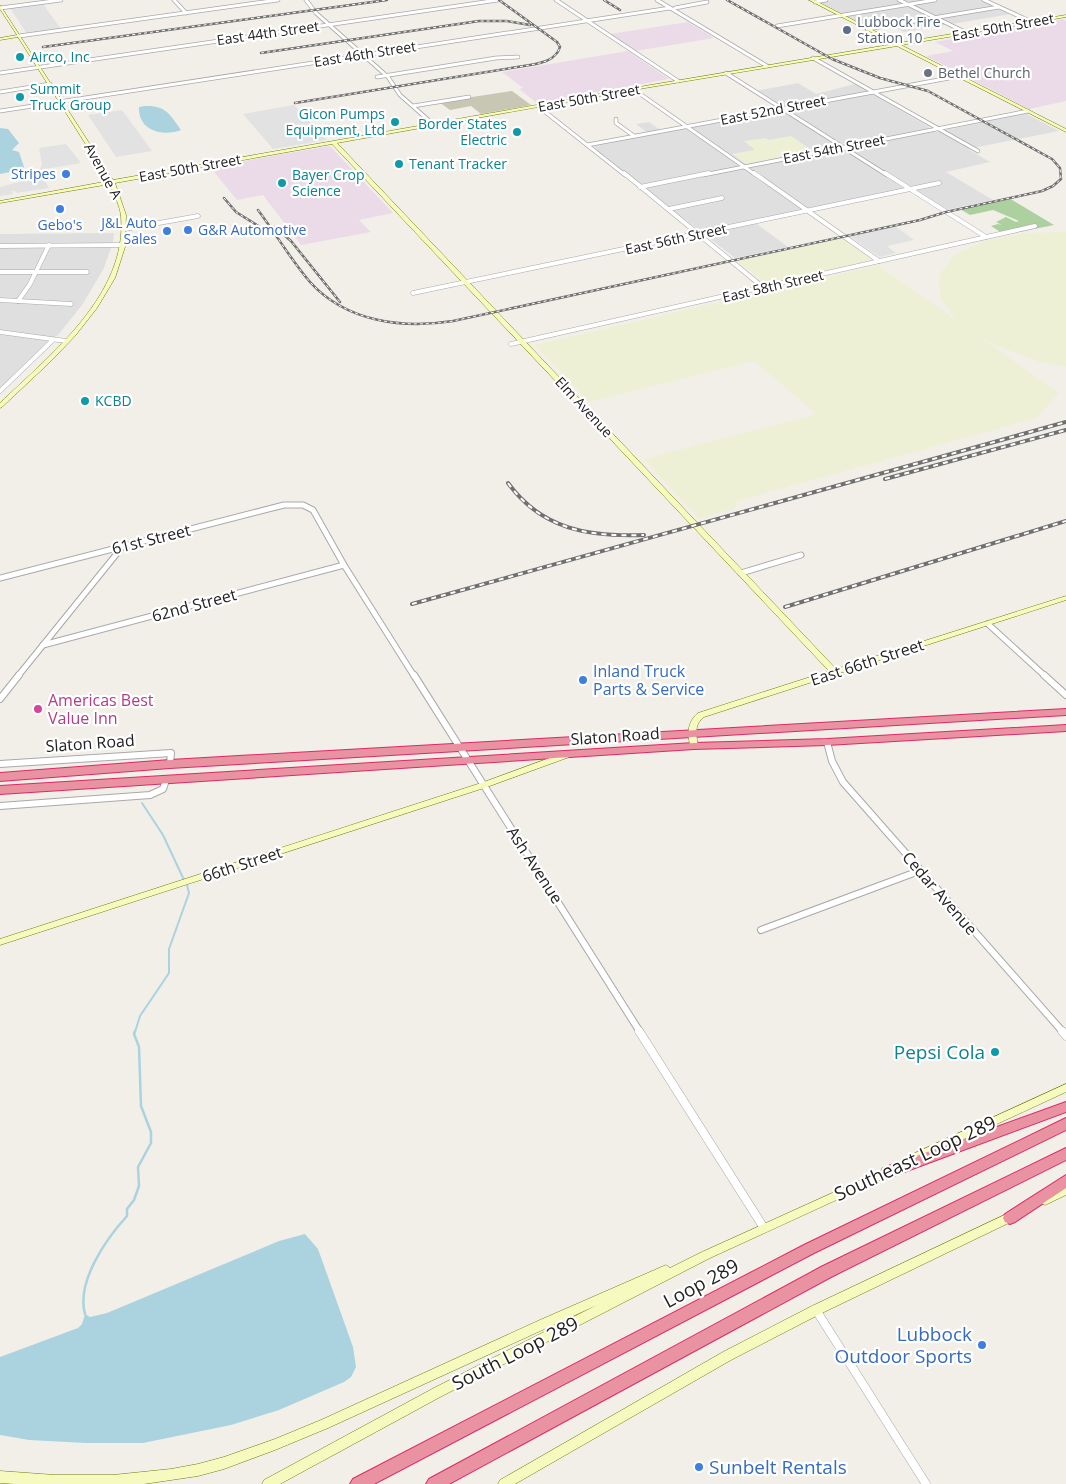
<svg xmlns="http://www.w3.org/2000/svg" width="1066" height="1484" font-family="'Open Sans',sans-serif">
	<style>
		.residential { fill: #e0dfdf }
		.industrial { fill: #ebdbe8 }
		.construction { fill: #c7c7b4 }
		.farmland { fill: #eef0d5 }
		.forest { fill: #add19e }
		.parking { fill: #e2e2e2 }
		.water { fill: #aad3df }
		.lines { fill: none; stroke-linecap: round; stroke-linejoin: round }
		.stream-far1 { stroke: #aad3df; stroke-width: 2 }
		.stream { stroke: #aad3df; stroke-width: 2.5 }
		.street-far4-casing { stroke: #a9a9a9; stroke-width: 4.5 }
		.street-far3-casing { stroke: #a9a9a9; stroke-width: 5 }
		.street-far2-casing { stroke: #a9a9a9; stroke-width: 7 }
		.street-far1-casing { stroke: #a9a9a9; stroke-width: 8 }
		.street-casing { stroke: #a9a9a9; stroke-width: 9 }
		.secondary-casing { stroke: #707d05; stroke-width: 1 }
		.highway-casing { stroke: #dc2a67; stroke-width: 2 }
		.street-far4 { stroke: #fff; stroke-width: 3 }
		.street-far3 { stroke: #fff; stroke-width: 4 }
		.street-far2 { stroke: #fff; stroke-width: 5 }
		.street-far1 { stroke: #fff; stroke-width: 6 }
		.street { stroke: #fff; stroke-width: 8 }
		.secondary { fill: #f7fabf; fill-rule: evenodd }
		.highway { fill: #e892a2; fill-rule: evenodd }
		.rail-far1-casing { stroke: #707070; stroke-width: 2.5 }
		.rail-casing { stroke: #707070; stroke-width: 4 }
		.rail-far1 { stroke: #fff; stroke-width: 1; stroke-dasharray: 3; stroke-linecap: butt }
		.rail { stroke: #fff; stroke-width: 2; stroke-dasharray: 5; stroke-linecap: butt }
		.service-dot { fill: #5c6f8a; stroke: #fff; stroke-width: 2 }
		.culture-dot { fill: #0f9aa8; stroke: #fff; stroke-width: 2 }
		.worship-dot { fill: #6b7280; stroke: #fff; stroke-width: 2 }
		.shop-dot { fill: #3f7fe0; stroke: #fff; stroke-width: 2 }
		.hotel-dot { fill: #d1479c; stroke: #fff; stroke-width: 2 }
		.labels { text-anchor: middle; stroke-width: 4.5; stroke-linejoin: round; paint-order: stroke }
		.far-service-label { font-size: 14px; fill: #4e5e75; stroke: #fff; text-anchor: start }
		.far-street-label { font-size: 14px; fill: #222; stroke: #fff }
		.far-culture-label { font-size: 14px; fill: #0d838f; stroke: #fff; text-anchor: start }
		.far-worship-label { font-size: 14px; fill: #5b616d; stroke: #fff; text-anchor: start }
		.far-shop-label { font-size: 14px; fill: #366cbe; stroke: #fff; text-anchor: end }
		.street-label { font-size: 16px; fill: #222; stroke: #fff }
		.shop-label { font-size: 16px; fill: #366cbe; stroke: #fff; text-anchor: start }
		.hotel-label { font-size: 16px; fill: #b23c85; stroke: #fff; text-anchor: start }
		.near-culture-label { font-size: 19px; fill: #0d838f; stroke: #fff; text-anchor: end }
		.near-street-label { font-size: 19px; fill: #222; stroke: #fff }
		.near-shop-label { font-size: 19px; fill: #366cbe; stroke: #fff; text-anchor: end }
	</style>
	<rect width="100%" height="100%" fill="#f2efe9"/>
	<g class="residential">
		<path d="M832 0H987L1011 14 904 32 890 25 870 28 820 2Z"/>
		<path d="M798 83 816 94 855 84 929 127 928 129 937 132 1025 113 1059 131 968 149 990 162 946 172 993 200 945 210 910 188 753 221 788 247 735 258 602 155 593 146 649 134 636 124 649 122 663 132 784 110 755 91Z"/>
		<path d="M114 233 113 242 104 268 82 305 58 335 47 342 0 387V234Z"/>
	</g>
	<g class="industrial">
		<path d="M1063 19 1066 21V101L1029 109 926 56 953 51 935 42Z"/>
		<path d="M688 22 714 38 635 51 610 34Z"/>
		<path d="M628 51 669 79 537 103 519 89 523 88 502 72Z"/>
		<path d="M330 146 393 213 359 220 371 232 301 245 263 195 237 200 210 167Z"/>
	</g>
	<path class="construction" d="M512 91 531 105 481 114 471 106 450 110 439 102Z"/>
	<g class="farmland">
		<path d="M791 136 813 151 746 164 732 154 755 150 744 141 765 138 769 140Z"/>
		<path d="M1066 232V367L1040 362 992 344 972 331 1059 393 1037 418 737 501 736 508 699 519 644 459 816 414 754 361 589 402 535 345 878 265 956 320 940 298 939 275 954 255 984 241 1024 233Z"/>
		<path d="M842 238 874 261 771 283 764 282 737 261Z"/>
	</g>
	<path class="forest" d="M1009 198 1054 225 1005 235 991 226 998 224 1002 225 996 222 1006 217 1016 222 1019 221 993 210 970 215 960 209Z"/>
	<g class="parking">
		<path d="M43 4 61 29 27 34 10 8Z"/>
		<path d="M294 105 327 140 273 149 243 114Z"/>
		<path d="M122 110 152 151 116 157 88 115Z"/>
		<path d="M66 144 81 163 39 170 42 165 39 148Z"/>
		<path d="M42 176 49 188 17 193 15 191H12L13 194 0 196V187Z"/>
		<path d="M895 226 914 240 887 246 896 253 880 257 849 236Z"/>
	</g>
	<g class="water">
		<path d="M145 106C165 105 170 114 181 130 163 137 138 131 139 107Z"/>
		<path d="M0 128 8 129 19 143 12 150 19 152 24 167 21 170 0 174Z"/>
		<path d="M305 1234 318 1249 353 1347 356 1367 351 1377 344 1382 279 1410 231 1425 143 1443H86L29 1440 0 1435V1357L78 1328 82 1324 85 1314 90 1317 107 1313 279 1241Z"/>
	</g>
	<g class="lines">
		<g class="stream-far1">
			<path d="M142 803 163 835 184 880"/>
			<path d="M135 1032 140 1016 169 973V949L189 893 187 885"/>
		</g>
		<path class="stream" d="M85 1314C76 1282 106 1239 127 1216V1209L134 1200 139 1186 138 1167 151 1143V1132L141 1106 139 1047 134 1034 135 1031"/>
		<g class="street-far4-casing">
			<g id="street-far4">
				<path d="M174 0 186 13"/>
				<path d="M306 0 316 13 388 77 400 95 434 125"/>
				<path d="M556 0 678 81"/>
				<path d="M657 0 767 66"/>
				<path d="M899 0 967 33"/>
				<path d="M984 0 1032 22"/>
				<path d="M815 2 826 0"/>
				<path d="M0 8 61 0"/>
				<path d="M675 8 707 2"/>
				<path d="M777 26 935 0"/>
				<path d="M867 29 999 7"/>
				<path d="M19 36 278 0"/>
				<path d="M813 58 978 151"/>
				<path d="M0 73 498 0"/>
				<path d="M726 73 887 175"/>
				<path d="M377 77 496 58 518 57"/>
				<path d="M633 89 756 175"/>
				<path d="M0 92 50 84"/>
				<path d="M413 106 469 97"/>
				<path d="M539 107 625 175"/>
				<path d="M0 111 670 8"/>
				<path d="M616 119V123L634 136"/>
				<path d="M587 145 960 76"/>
				<path d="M703 175 1028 111"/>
			</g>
		</g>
		<g class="street-far3-casing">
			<g id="street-far3">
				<path d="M624 173 764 288"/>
				<path d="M754 173 879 261"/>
				<path d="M885 173 986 237"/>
				<path d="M640 187 709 173"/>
				<path d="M669 209 722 198"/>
				<path d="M125 229 198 216"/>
				<path d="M0 246 123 245"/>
				<path d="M0 272H87"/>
				<path d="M413 293 939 183"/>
				<path d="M0 300 71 304"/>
				<path d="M18 301 30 284 49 245"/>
				<path d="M0 332 66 341"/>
				<path d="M511 344 1035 226"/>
				<path d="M0 391 53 340"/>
			</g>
		</g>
		<g class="street-far2-casing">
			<g id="street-far2">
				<path d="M741 573 801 555"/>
				<path d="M0 578 284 505H303L313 510 344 565 414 676"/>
				<path d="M988 624 1045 676"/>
				<path d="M43 645 344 565"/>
				<path d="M18 676 123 546"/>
			</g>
		</g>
		<g class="street-far1-casing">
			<g id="street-far1">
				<path d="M414 675 640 1032"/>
				<path d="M1044 675 1066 695"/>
				<path d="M0 699 19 675"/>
				<path d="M827 742 832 761 843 782 1063 1032"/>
				<path d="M0 764 171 753 170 764"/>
				<path d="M0 806 150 795 163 789 166 780"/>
				<path d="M761 930 919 871"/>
			</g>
		</g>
		<g class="street-casing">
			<g id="street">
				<path d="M639 1031 764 1228"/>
				<path d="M1062 1031 1066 1036"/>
				<path d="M816 1310 926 1484"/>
			</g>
		</g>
		<g class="secondary-casing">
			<g id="secondary">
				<path d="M809 0H814L898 43 1066 15V17L901 45 1066 129V132L897 46 633 90 337 143 836 669 1066 596V600L704 717C694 724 696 735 698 746L694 749 691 748C687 735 687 722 698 713L829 671 332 144 115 183 126 215 125 247 115 278 97 308 75 336 50 362 2 407 0 408V403C50 355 128 294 121 216 120 206 114 194 110 184L0 203V201L109 181 18 37 0 40V38L17 35 0 9V5L113 180 633 88 894 44Z"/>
				<path d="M569 751 573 754 572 756 487 787 0 945V939L481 783Z"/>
				<path d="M1066 1084V1092L919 1160 916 1161 913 1160 911 1157 913 1154Z"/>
				<path d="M890 1167 893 1168 895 1171 893 1174 710 1258 442 1396 280 1484H262L264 1480 434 1388 597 1305 328 1428 275 1450 224 1469 198 1476 144 1484H15L0 1483V1471L55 1475H113L171 1469 198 1464 224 1457 275 1439 321 1420 540 1320 666 1265 670 1268 702 1252Z"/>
				<path d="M1066 1186V1195L1045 1205 1041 1203 1040 1200 1041 1197Z"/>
				<path d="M1013 1211 1017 1213 1018 1216 1017 1219 820 1314 731 1360 515 1484H498L500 1480 723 1352 812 1306Z"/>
			</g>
		</g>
		<g class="highway-casing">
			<g id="highway">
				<path d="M1066 709V715L170 768 0 781V773L170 760Z"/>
				<path d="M1066 725V731L827 745 694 749 0 794V786L694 743 827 739Z"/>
				<path d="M1066 1102V1112L888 1178 883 1176 881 1172 883 1168Z"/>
				<path d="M1066 1118V1130L814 1253 374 1484H350L353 1479 804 1245Z"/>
				<path d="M1066 1148V1160L831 1277 449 1484H426L429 1479 821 1267Z"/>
				<path d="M1066 1175V1188L1015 1222 1010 1224 1005 1222 1003 1218 1005 1214Z"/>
			</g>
		</g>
		<use href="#street-far4" class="street-far4"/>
		<use href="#street-far3" class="street-far3"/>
		<use href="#street-far2" class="street-far2"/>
		<use href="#street-far1" class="street-far1"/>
		<use href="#street" class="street"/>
		<use href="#secondary" class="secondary"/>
		<use href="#highway" class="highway"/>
		<g class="rail-far1-casing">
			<g id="rail-far1">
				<path d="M604 0 620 10"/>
				<path d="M43 47 387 0"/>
				<path d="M261 53 479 21H507L530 25"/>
				<path d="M295 103 530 65C542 63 556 60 560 47L557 42 499 0"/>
				<path d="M224 198 236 212 271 234"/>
				<path d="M258 210C276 234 291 260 310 282 346 322 403 329 453 321L920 220 946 212 1042 191 1053 186 1061 179 1060 168 1052 159 928 91 880 78 832 59 727 0"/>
				<path d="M275 227 291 241 340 302"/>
			</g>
		</g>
		<g class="rail-casing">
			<g id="rail">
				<path d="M885 479 1066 430"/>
				<path d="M508 483C542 530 590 537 644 535"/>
				<path d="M412 604 1066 422"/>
				<path d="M785 607 1066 521"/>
			</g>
		</g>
		<use href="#rail-far1" class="rail-far1"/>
		<use href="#rail" class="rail"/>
	</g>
	<circle class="service-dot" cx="847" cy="30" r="5"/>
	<g class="culture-dot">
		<circle cx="20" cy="57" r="5"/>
		<circle cx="20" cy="97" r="5"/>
		<circle cx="395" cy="122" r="5"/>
		<circle cx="517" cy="132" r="5"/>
		<circle cx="399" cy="164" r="5"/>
		<circle cx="282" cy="183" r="5"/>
		<circle cx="85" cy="401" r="5"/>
		<circle cx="995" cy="1052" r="5"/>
	</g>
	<circle class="worship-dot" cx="928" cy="73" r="5"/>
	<g class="shop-dot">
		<circle cx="66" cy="174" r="5"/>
		<circle cx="60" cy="209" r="5"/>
		<circle cx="188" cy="230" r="5"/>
		<circle cx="167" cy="231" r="5"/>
		<circle cx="583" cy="680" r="5"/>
		<circle cx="982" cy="1345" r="5"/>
		<circle cx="699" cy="1467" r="5"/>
	</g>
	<circle class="hotel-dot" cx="38" cy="709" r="5"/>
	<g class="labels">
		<g class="far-service-label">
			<text x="857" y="27">Lubbock Fire<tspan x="857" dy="16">Station 10</tspan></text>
		</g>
		<g class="far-street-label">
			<text transform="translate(1003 27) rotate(-10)" y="5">East 50th Street</text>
			<text transform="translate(268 33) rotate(-8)" y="5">East 44th Street</text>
			<text transform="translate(365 54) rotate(-9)" y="5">East 46th Street</text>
			<text transform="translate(589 98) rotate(-10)" y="5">East 50th Street</text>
			<text transform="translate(773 110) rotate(-11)" y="5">East 52nd Street</text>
			<text transform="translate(834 149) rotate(-11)" y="5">East 54th Street</text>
			<text transform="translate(190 168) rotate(-10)" y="5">East 50th Street</text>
			<text transform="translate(103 171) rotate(61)" y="5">Avenue A</text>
			<text transform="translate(676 239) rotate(-12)" y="5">East 56th Street</text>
			<text transform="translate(773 286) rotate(-13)" y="5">East 58th Street</text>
			<text transform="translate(584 407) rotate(47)" y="5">Elm Avenue</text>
		</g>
		<g class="far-culture-label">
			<text x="30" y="62">Airco, Inc</text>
			<text x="30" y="94">Summit<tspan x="30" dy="16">Truck Group</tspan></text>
			<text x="385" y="119" text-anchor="end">Gicon Pumps<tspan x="385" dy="16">Equipment, Ltd</tspan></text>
			<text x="507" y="129" text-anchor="end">Border States<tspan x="507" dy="16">Electric</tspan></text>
			<text x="409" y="169">Tenant Tracker</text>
			<text x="292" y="180">Bayer Crop<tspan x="292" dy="16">Science</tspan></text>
			<text x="95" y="406">KCBD</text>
		</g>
		<g class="far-worship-label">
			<text x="938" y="78">Bethel Church</text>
		</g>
		<g class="far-shop-label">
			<text x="56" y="179">Stripes</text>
			<text x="157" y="228">J&amp;L Auto<tspan x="157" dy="16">Sales</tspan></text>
			<text x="60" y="230" text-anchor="middle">Gebo's</text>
			<text x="198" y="235" text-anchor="start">G&amp;R Automotive</text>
		</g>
		<g class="street-label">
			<text transform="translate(151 539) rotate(-14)" y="6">61st Street</text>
			<text transform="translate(194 605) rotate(-15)" y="6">62nd Street</text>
			<text transform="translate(867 662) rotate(-18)" y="6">East 66th Street</text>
			<text transform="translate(615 736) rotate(-4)" y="6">Slaton Road</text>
			<text transform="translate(90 743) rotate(-4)" y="6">Slaton Road</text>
			<text transform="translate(242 864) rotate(-18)" y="6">66th Street</text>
			<text transform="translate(535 865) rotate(57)" y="6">Ash Avenue</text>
			<text transform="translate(940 893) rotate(49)" y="6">Cedar Avenue</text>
		</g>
		<g class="shop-label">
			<text x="593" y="677">Inland Truck<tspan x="593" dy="18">Parts &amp; Service</tspan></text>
		</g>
		<g class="hotel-label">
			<text x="48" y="706">Americas Best<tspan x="48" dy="18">Value Inn</tspan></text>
		</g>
		<g class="near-culture-label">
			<text x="985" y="1059">Pepsi Cola</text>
		</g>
		<g class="near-street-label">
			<text transform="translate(915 1158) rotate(-25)" y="7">Southeast Loop 289</text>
			<text transform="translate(701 1283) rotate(-28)" y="7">Loop 289</text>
			<text transform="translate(515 1353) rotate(-27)" y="7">South Loop 289</text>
		</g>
		<g class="near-shop-label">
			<text x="972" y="1341">Lubbock<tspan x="972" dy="22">Outdoor Sports</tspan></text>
			<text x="709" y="1474" text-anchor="start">Sunbelt Rentals</text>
		</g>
	</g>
</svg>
